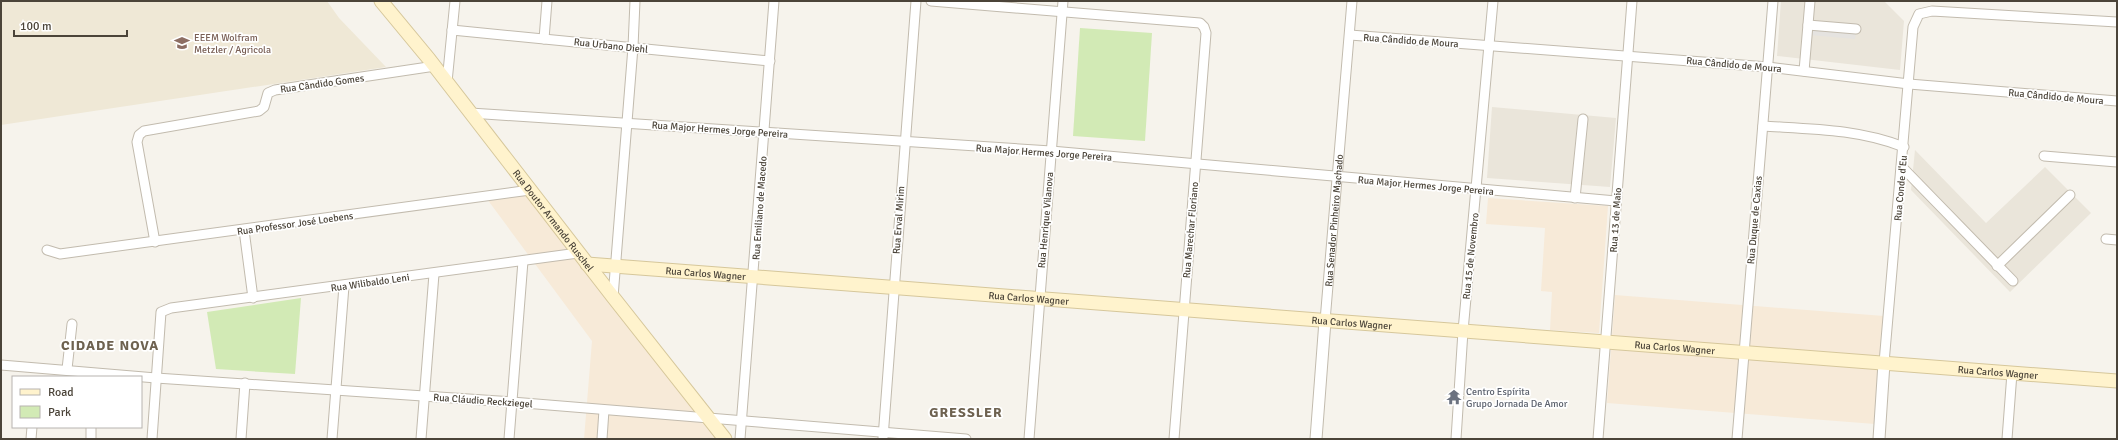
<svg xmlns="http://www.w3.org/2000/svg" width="2118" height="440" font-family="Signika,sans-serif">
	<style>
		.residential { fill: #eae5da }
		.commercial { fill: #f7ead8 }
		.education { fill: #efe8d6 }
		.green { fill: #d2eab5 }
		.parking { fill: #e5e3e0 }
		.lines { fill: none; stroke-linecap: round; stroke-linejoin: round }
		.minor-casing { stroke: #c2bbae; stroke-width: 11 }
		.tertiary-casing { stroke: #c2bbae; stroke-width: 13 }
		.secondary-casing { stroke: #d6c79b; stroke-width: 15 }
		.minor { stroke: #fff; stroke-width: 9 }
		.tertiary { stroke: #fff; stroke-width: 11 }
		.secondary { stroke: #fff3cd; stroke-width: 13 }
		.labels { text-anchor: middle; stroke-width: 3.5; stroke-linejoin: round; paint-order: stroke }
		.education-label { font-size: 10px; fill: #785e54; stroke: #fff; text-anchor: start }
		.street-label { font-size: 10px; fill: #4b4439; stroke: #fff }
		.worship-label { font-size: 10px; fill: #5b616d; stroke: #fff; text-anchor: start }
		.district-label { font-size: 14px; font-weight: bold; letter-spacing: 1px; fill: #6e6250; stroke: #fff }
	</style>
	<rect width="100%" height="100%" fill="#f6f3ec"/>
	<g class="residential">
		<path d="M1781 1H1884L1904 21 1900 70 1777 56Z"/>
		<path d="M1492 107 1616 118 1610 187 1487 178Z"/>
		<path d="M1915 150 1986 223 2045 167 2091 213 2010 292 1911 190Z"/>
	</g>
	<g class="commercial">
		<path d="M527 193 718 439H584L592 341 487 199Z"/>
		<path d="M1488 198 1608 206 1599 333 1550 330 1552 292 1541 291 1545 228 1486 224Z"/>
		<path d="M1615 295 1884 316 1875 424 1607 403Z"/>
	</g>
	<path class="education" d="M1 1H327L339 18 386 67 1 125Z"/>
	<g class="green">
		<path d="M1080 28 1152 33 1145 141 1073 136Z"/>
		<path d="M301 298 295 374 216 369 207 312Z"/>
	</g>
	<path class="parking" d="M1810 28 1856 33 1855 39 1810 35Z"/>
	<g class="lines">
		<g class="minor-casing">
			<g id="minor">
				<path d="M931 1 1200 23 1204 27 1206 33 1174 439"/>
				<path d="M1808 25 1856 29"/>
				<path d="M452 30 770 61"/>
				<path d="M1350 35 1768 67 1909 84 2117 101"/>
				<path d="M544 39 547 1"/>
				<path d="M1804 71 1810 1"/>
				<path d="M447 82 455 1"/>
				<path d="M470 113 1051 151 1616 201"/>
				<path d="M1763 126C1811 129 1859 129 1904 147"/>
				<path d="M2044 156 2117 162"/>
				<path d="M1902 167 2013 281"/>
				<path d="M1575 198 1583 119"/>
				<path d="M244 230 253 298"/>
				<path d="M2106 239 2117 240"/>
				<path d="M155 242 137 142 139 135 144 131 259 111 264 107 268 93 275 90 435 66"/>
				<path d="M47 250 60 254 530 190"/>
				<path d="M1997 266 2070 195"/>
				<path d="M613 297 633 47 635 1"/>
				<path id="s1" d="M1325 321 1352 1"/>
				<path d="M1884 363 1913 27 1919 14 1932 11 2117 22"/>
				<path d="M1 365 156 378 512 402 966 439"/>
				<path d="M67 369 72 324"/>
				<path d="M883 438 916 1"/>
				<path d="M31 439 32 427"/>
				<path d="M91 439V427"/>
				<path d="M152 439 161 312 171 308 578 253"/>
				<path d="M241 439 245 383"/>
				<path d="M332 439 344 286"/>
				<path d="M421 439 434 274"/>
				<path d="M509 439 523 261"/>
				<path d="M602 439 604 410"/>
				<path d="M740 439 774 1"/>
				<path d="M1029 439 1063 1"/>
				<path d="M1456 439 1463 331 1493 1"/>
				<path d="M1598 439 1632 1"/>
				<path d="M1737 439 1773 1"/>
				<path d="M2007 439 2012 373"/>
			</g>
		</g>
		<g class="tertiary-casing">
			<g id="tertiary">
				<path d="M1316 439 1325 321"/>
				<path d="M1879 439 1884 363"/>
			</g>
		</g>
		<g class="secondary-casing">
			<g id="secondary">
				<path id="s2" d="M381 1 429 59 613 297 725 439"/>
				<path id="s3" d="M587 264 2117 381"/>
			</g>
		</g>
		<use href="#minor" class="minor"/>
		<use href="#tertiary" class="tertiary"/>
		<use href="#secondary" class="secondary"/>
	</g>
	<defs>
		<g id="university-bare" transform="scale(1.2)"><path d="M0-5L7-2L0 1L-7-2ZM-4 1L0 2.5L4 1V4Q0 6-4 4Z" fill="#8d6e63" stroke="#fff" stroke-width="2.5" paint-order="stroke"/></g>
		<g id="temple-bare" transform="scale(1.2)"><path d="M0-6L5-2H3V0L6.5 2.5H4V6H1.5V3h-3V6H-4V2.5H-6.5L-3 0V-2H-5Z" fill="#6b7280" stroke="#fff" stroke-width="2.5" paint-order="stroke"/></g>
	</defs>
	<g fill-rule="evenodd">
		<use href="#university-bare" x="182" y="43"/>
		<use href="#temple-bare" x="1454" y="397"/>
	</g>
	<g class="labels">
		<g class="education-label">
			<text x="194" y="41">EEEM Wolfram<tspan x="194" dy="12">Metzler / Agricola</tspan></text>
		</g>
		<g class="street-label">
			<text transform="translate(1411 40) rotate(4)" y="4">Rua Cândido de Moura</text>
			<text transform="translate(611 45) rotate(6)" y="4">Rua Urbano Diehl</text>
			<text transform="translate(1734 64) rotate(5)" y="4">Rua Cândido de Moura</text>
			<text transform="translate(322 83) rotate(-8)" y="4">Rua Cândido Gomes</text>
			<text transform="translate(2056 96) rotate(5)" y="4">Rua Cândido de Moura</text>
			<text transform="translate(720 129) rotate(4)" y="4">Rua Major Hermes Jorge Pereira</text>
			<text transform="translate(1044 152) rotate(4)" y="4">Rua Major Hermes Jorge Pereira</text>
			<text transform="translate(1426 185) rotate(5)" y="4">Rua Major Hermes Jorge Pereira</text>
			<text transform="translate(1900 188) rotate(-85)" y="4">Rua Conde d'Eu</text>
			<text transform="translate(759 208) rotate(-86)" y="4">Rua Emiliano de Macedo</text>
			<text dy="4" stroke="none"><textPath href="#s2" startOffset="279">Rua Doutor Armando Ruschel</textPath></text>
			<text transform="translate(898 220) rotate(-86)" y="4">Rua Erval Mirim</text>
			<text transform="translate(1045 220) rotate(-85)" y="4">Rua Henrique Vilanova</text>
			<text dy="4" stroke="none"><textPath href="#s1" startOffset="101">Rua Senador Pinheiro Machado</textPath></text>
			<text transform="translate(1615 220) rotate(-86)" y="4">Rua 13 de Maio</text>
			<text transform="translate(1754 220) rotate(-85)" y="4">Rua Duque de Caxias</text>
			<text transform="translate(295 223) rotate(-8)" y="4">Rua Professor José Loebens</text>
			<text transform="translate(1190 230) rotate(-85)" y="4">Rua Marechar Floriano</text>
			<text transform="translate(1470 256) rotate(-84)" y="4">Rua 15 de Novembro</text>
			<text dy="4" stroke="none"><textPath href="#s3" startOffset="119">Rua Carlos Wagner</textPath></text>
			<text transform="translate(370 282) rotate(-8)" y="4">Rua Wilibaldo Leni</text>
			<text dy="4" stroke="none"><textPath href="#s3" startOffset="443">Rua Carlos Wagner</textPath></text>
			<text dy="4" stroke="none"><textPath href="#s3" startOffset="767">Rua Carlos Wagner</textPath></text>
			<text dy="4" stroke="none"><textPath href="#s3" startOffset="1091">Rua Carlos Wagner</textPath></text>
			<text dy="4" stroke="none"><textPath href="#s3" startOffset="1415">Rua Carlos Wagner</textPath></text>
			<text transform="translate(483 400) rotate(4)" y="4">Rua Cláudio Reckziegel</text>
		</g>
		<g class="worship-label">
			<text x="1466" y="395">Centro Espírita<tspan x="1466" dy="12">Grupo Jornada De Amor</tspan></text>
		</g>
		<g class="district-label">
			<text x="110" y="350">CIDADE NOVA</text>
			<text x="966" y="417">GRESSLER</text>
		</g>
	</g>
	<rect width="2118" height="440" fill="none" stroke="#4b4439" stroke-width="4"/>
	<rect x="12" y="376" width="130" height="52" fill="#ffffff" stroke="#b7b4b0"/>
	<rect x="20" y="389" width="20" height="6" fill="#fff3cd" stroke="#b7b4b0"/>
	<text x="48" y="396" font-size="12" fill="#4b4439">Road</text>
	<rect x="20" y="406" width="20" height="12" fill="#d2eab5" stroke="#b7b4b0"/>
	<text x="48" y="416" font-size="12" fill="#4b4439">Park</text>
	<path d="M14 30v6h113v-6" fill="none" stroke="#4b4439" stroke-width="2"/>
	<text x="20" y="30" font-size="12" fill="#4b4439" stroke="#ffffff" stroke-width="3" paint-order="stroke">100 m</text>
</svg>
